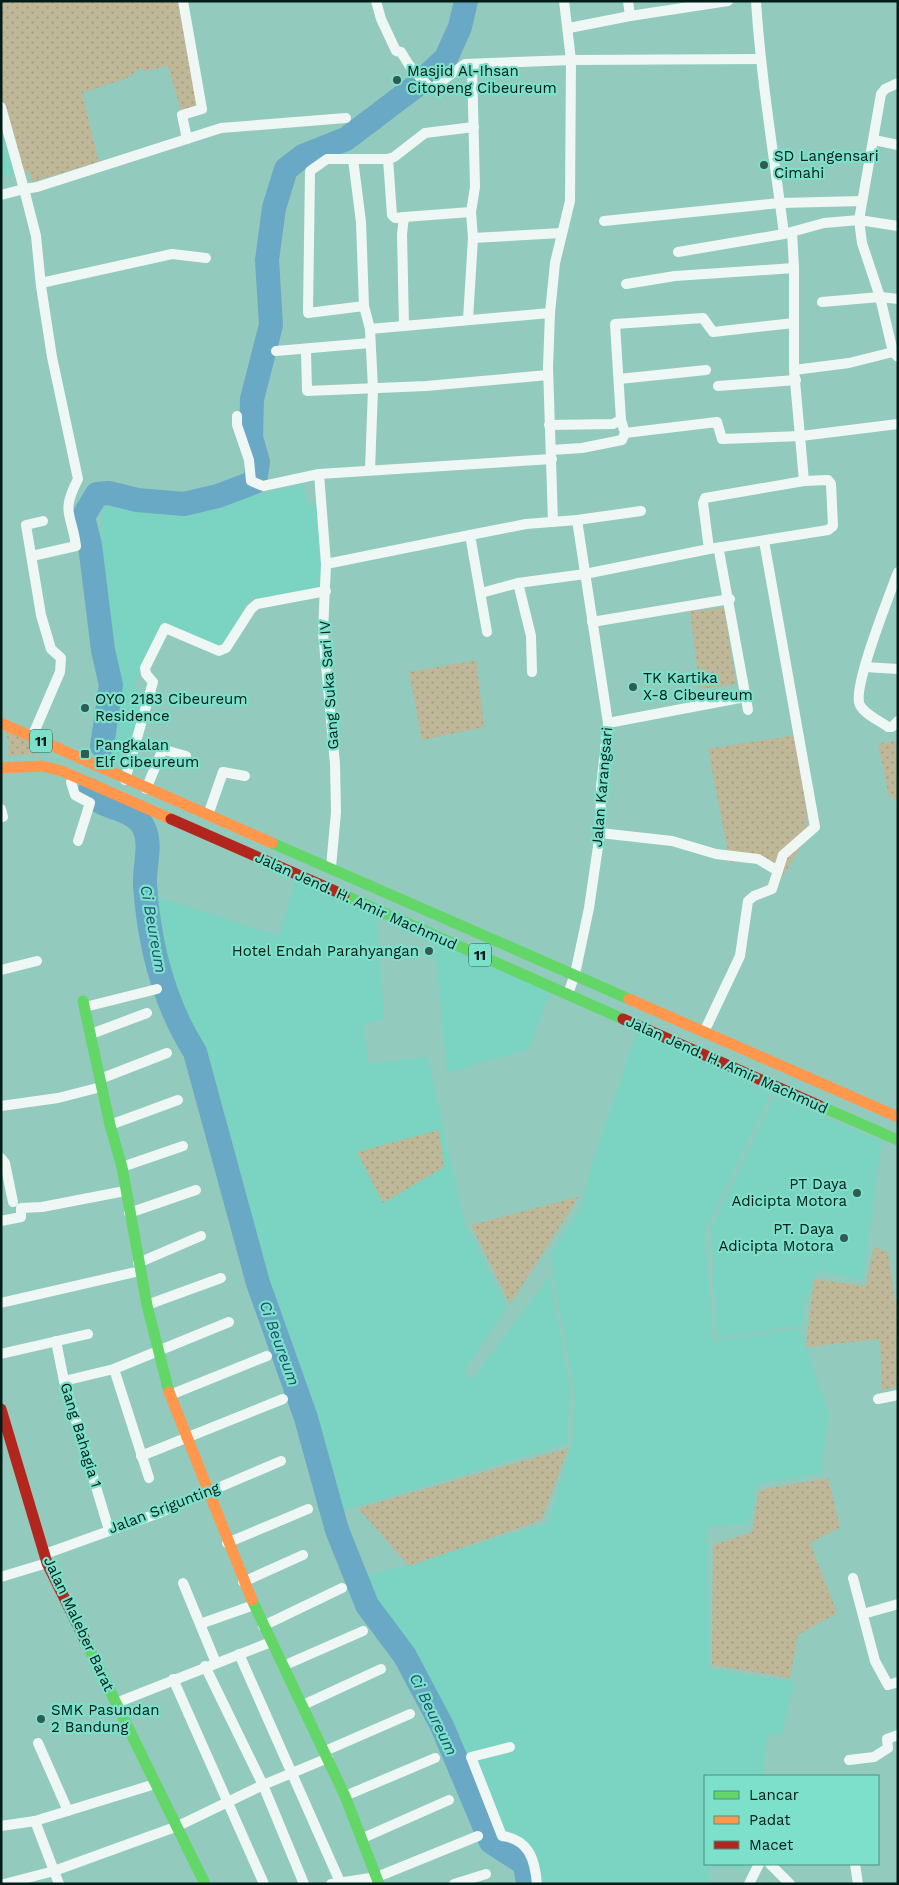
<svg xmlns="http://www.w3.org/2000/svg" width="899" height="1885" font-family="'Work Sans',sans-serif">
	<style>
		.built { fill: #7bd3c1 }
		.grass { fill: url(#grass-dots) }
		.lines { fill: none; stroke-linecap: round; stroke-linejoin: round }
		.river { stroke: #69a9c5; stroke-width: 24 }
		.street { stroke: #eff7f5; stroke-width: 10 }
		.fast { stroke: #63d668; stroke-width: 11 }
		.slow { stroke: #ff974d; stroke-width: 11 }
		.jam { stroke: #b3261e; stroke-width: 11 }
		.poi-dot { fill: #335a51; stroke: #7ce0cb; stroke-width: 2 }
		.labels { text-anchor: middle; stroke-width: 4.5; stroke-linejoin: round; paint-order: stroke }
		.shield { fill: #7ce0cb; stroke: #25584d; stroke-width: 1 }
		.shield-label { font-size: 14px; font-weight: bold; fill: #001d17 }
		.poi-label { font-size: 15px; fill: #001d17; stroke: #7ce0cb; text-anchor: start }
		.street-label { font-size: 15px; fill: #001d17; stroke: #7ce0cb }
		.water-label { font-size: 16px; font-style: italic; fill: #1c5170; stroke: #7ce0cb }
	</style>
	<defs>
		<pattern id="grass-dots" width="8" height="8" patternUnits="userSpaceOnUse" patternTransform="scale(1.25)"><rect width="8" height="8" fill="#beb798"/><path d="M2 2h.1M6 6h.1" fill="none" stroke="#a29d82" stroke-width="1.8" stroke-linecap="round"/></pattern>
	</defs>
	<rect width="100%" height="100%" fill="#92cabe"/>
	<g class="built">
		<path d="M1 125 14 173 1 178Z"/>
		<path d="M303 484 307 503H320L328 587 249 600 220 654 168 626 135 681 145 715 127 767 102 753 118 703 100 562 102 507 192 511Z"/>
		<path d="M296 879 377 918 384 1020 364 1022 368 1064 428 1057 464 1221 507 1308 464 1371 472 1380 550 1276 570 1389 567 1443 338 1512 323 1475V1448L277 1316 237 1190 200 1052 187 1034 169 986 151 895 279 936Z"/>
		<path d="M434 937 550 992 529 1049 447 1073Z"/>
		<path d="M638 1030 771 1094 705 1230 713 1341 800 1329 829 1415 821 1473 757 1484 749 1524 707 1526 709 1669 794 1682 782 1734 767 1735 763 1776H705V1864H756L755 1868H710L708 1884H542L534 1854 502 1839 435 1709 361 1578 548 1523 572 1444 575 1395 550 1255 581 1208 593 1160Z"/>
		<path d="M775 1096 882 1141 863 1280 818 1271 804 1305 803 1325 717 1338 711 1228Z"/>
	</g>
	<g class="grass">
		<path d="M1 1H179L197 106 182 114 168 66 145 71 141 68 127 78 82 93 99 162 32 182 28 171 18 173 1 108Z"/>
		<path d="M724 608 736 684 700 689 690 611Z"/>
		<path d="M476 660 484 727 422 740 409 672Z"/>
		<path d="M4 728 45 753 8 756 9 743Z"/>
		<path d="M796 735 807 813 806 839 782 877 758 859 730 862 708 749Z"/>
		<path d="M898 741V801L889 796 878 743Z"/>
		<path d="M439 1130 444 1167 383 1203 357 1152Z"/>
		<path d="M578 1197 570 1211 510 1304 471 1225Z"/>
		<path d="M874 1247 888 1252 895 1301H898V1387L882 1390 880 1339 806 1347 814 1279 866 1286Z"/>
		<path d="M568 1448 542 1520 409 1566 358 1508Z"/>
		<path d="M828 1478 840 1527 810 1543 837 1613 798 1635 790 1678 712 1665 713 1545 752 1532 759 1490Z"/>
	</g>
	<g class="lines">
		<g class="river">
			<path d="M102 746 111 685 103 650 90 545 83 517 97 494 109 493 137 500 184 504 218 496 255 482 258 462 251 437 252 399 271 325 267 260 274 208 286 169 303 156 346 139 416 86 446 58 460 27 466 1"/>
			<path d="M90 790C94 810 134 805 144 828 152 845 144 866 145 885 149 943 164 1003 195 1052L258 1283 306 1418 337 1530 367 1605 405 1656 442 1726 491 1842 525 1864 528 1884"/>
		</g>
		<g class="street">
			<path d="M183 1 202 109 182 115 187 139"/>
			<path d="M376 1 381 19 396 51 401 52 409 65 431 89 465 64 571 60 760 59"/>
			<path d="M628 1 630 16"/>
			<path d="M756 1C761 79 774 156 784 234L824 223 859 220 898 226"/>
			<path d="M569 28 630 16 728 1"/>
			<path d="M898 83 885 89 881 94 859 220 862 243 880 297 893 352 898 357"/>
			<path d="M1 107 24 189 1 195"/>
			<path d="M874 140 898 145"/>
			<path d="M353 159 361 222 364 306 370 329 373 389 370 470"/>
			<path d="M404 217 395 218 392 215 388 159 394 157 425 133 474 127"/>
			<path d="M604 221 780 203 862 201"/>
			<path d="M792 232 794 268V370L804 481"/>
			<path d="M473 238 561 233"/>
			<path d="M678 252 784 234"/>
			<path d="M41 283 172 254 206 258"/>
			<path d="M626 284 675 276 794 268"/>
			<path d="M822 302 880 297 898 299"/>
			<path d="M364 306 308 313 310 171 327 159H388"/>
			<path d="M468 319 473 238 471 212 475 187 472 65"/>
			<path d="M404 326 402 234 404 217 471 212"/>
			<path d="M370 329 550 313"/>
			<path d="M306 350 307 391 426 386 548 375"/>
			<path d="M276 351 370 343"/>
			<path d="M794 370 849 363 893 352"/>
			<path d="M619 379 706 370"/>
			<path d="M718 386 796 380"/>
			<path d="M237 416V425L249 460 251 481 263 486 319 474 552 459"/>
			<path d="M549 425 613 424 621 420"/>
			<path d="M625 433 717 422 722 439 801 436 898 424"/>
			<path d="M551 450 582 448 622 440 625 433 621 420 615 324 703 318 713 332 794 323"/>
			<path d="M319 474 326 564 323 632 335 764 336 812 331 867"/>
			<path d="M553 522 548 367 550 313 555 263 570 201 571 60 564 1"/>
			<path d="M719 551 748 710"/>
			<path d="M32 556 76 546C72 513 60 514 78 479L52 357 41 286 36 236 24 189 37 187 221 128 346 118"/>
			<path d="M326 564 470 535"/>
			<path d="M898 572C889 596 855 681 859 702 860 712 880 721 888 727H892L898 721"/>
			<path d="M518 583 531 636 532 672"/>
			<path d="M481 593 518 583 585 574 709 549 828 530 833 526 831 484 828 480 804 481 705 498 703 503 709 549"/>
			<path d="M592 622 730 599"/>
			<path d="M487 632 470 535 526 524 577 520 641 511"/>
			<path d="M865 667 898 669"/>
			<path d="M608 723 745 697"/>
			<path d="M32 737 60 672 61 658 51 649 41 615 26 525 43 521"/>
			<path d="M74 776 71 782 75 795 90 803 78 841"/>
			<path d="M125 780 153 682 146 674 145 668 165 628 219 651 226 648 251 609 257 604 326 591"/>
			<path d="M146 789 162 751 165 750 186 756"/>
			<path d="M1 809 3 817"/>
			<path d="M208 815 223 772 245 776"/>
			<path d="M600 833 672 841 716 854 758 859 778 871"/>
			<path d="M1 970 37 961"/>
			<path d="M568 994 575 974 589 908 600 833 601 787 608 723 577 520"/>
			<path d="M85 1007 157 989"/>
			<path d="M704 1032 740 956 748 901 754 896 772 889 783 855 815 827 764 541"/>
			<path d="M91 1034 147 1013"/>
			<path d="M100 1079 167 1053"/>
			<path d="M1 1106 58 1098 101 1087"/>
			<path d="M110 1125 178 1100"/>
			<path d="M1 1158 5 1163 13 1202"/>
			<path d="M122 1167 183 1146"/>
			<path d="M129 1213 196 1190"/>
			<path d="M1 1221 21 1217V1208L42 1207 125 1191"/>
			<path d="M138 1263 201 1236"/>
			<path d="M1 1303 140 1271"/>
			<path d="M147 1305 221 1278"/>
			<path d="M56 1341 64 1381 109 1530"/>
			<path d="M1 1354 88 1334"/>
			<path d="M114 1369 149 1478"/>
			<path d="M64 1381 114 1369 229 1322"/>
			<path d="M170 1395 267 1356"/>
			<path d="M878 1399 898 1395"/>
			<path d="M141 1456 283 1399"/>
			<path d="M227 1543 308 1509"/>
			<path d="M45 1554 159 1513 281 1461"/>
			<path d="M1 1577 47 1563"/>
			<path d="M853 1578 875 1661 888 1685 898 1682"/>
			<path d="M243 1582 303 1555"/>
			<path d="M183 1583 216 1663"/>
			<path d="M863 1614 898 1604"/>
			<path d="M200 1624 254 1605"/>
			<path d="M263 1626 342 1588"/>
			<path d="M239 1654 340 1882"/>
			<path d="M205 1666 263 1785 304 1884"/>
			<path d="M283 1666 363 1631"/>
			<path d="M173 1679 264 1884"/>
			<path d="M116 1703 271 1642"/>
			<path d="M303 1705 381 1669"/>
			<path d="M38 1743 68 1811"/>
			<path d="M510 1747 471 1757 502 1836C529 1839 535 1860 537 1884"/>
			<path d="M325 1751 410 1714"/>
			<path d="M849 1760 874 1757 888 1748 887 1739 898 1735"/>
			<path d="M345 1796 435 1758"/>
			<path d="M35 1821 59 1884"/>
			<path d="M1 1826 35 1821 155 1784"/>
			<path d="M363 1838 449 1800"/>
			<path d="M770 1864 790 1884"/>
			<path d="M855 1864 858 1884"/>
			<path d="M4 1884 54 1871 178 1826 263 1785 328 1758"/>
			<path d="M331 1884 377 1877 478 1836"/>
			<path d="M454 1884 486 1874"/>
			<path d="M749 1884 759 1864"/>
		</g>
		<g class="fast">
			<path d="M272 843 629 999"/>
			<path d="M344 895 623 1019"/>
			<path d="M83 1001 110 1125 122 1167 147 1305 169 1392"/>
			<path d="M820 1106 898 1140"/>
			<path d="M252 1600 345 1796 379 1884"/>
			<path d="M86 1642 205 1884"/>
		</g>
		<g class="slow">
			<path d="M1 723 272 843"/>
			<path d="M1 768 42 766 62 771 171 819"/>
			<path d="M629 999 898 1117"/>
			<path d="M169 1392 252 1600"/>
		</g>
		<g class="jam">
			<path d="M171 819 344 895"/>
			<path d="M623 1019 820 1106"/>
			<path d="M1 1409 47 1563 86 1642"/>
		</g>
	</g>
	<g class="poi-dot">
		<circle cx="397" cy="80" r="5"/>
		<circle cx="764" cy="165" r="5"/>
		<circle cx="633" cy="687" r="5"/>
		<circle cx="85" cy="708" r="5"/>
		<rect x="80" y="749" width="10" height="10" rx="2.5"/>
		<circle cx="429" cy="951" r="5"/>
		<circle cx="857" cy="1193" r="5"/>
		<circle cx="844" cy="1238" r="5"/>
		<circle cx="41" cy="1719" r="5"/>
	</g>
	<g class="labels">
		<g class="shield">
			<rect x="30" y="729.5" width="22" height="23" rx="4"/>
			<rect x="469" y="943.5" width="22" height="23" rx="4"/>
		</g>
		<g class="shield-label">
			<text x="41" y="746">11</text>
			<text x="480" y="960">11</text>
		</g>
		<g class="poi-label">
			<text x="407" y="76">Masjid Al-Ihsan<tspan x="407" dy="17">Citopeng Cibeureum</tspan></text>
			<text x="774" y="161">SD Langensari<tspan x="774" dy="17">Cimahi</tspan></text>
			<text x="643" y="683">TK Kartika<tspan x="643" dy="17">X-8 Cibeureum</tspan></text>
			<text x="95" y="704">OYO 2183 Cibeureum<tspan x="95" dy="17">Residence</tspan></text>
			<text x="95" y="750">Pangkalan<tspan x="95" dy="17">Elf Cibeureum</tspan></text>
			<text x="419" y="956" text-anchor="end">Hotel Endah Parahyangan</text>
			<text x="847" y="1189" text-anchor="end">PT Daya<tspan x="847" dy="17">Adicipta Motora</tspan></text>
			<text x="834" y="1234" text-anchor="end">PT. Daya<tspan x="834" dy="17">Adicipta Motora</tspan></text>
			<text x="51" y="1715">SMK Pasundan<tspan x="51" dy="17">2 Bandung</tspan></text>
		</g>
		<g class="street-label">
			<text transform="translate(329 685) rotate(-94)" y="5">Gang Suka Sari IV</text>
			<text transform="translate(602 787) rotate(-85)" y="5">Jalan Karangsari</text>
			<text transform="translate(356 901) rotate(24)" y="5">Jalan Jend. H. Amir Machmud</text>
			<text transform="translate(727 1065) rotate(24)" y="5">Jalan Jend. H. Amir Machmud</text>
			<text transform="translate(81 1435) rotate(73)" y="5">Gang Bahagia 1</text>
			<text transform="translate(164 1508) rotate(-21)" y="5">Jalan Srigunting</text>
			<text transform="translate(79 1624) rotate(65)" y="5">Jalan Maleber Barat</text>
		</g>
		<g class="water-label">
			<text transform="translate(154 929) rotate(80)" y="6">Ci Beureum</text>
			<text transform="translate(280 1343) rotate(70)" y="6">Ci Beureum</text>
			<text transform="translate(434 1714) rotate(64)" y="6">Ci Beureum</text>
		</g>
	</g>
	<rect width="899" height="1885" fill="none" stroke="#001d17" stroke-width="5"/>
	<rect x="704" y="1775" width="175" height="90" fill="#7ce0cb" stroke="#4a9283"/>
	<rect x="714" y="1791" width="25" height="8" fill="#63d668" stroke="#4a9283"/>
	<text x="749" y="1800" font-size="15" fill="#001d17">Lancar</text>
	<rect x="714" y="1816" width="25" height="8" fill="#ff974d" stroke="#4a9283"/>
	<text x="749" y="1825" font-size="15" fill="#001d17">Padat</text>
	<rect x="714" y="1841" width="25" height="8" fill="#b3261e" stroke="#4a9283"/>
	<text x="749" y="1850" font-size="15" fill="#001d17">Macet</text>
</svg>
